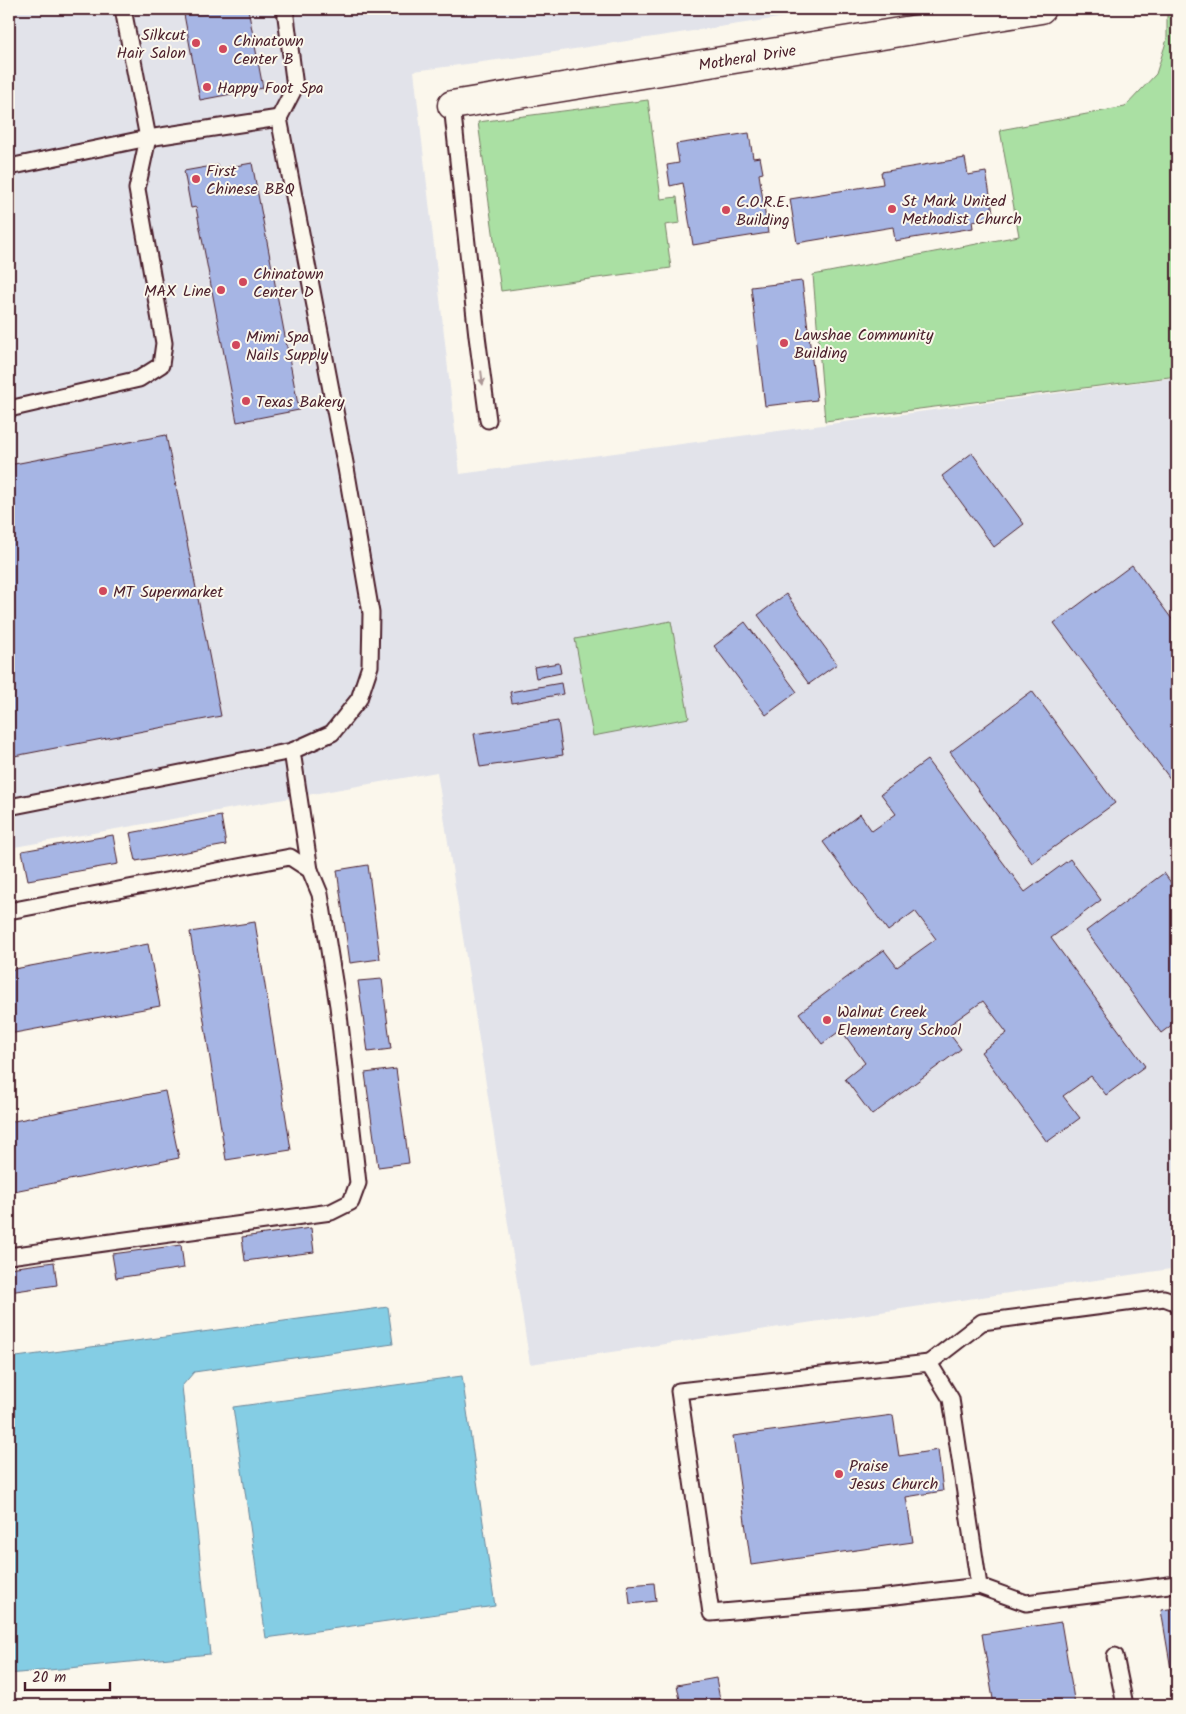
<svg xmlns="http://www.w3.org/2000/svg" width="1186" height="1714" font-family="Kalam,sans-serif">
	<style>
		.built { fill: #e2e3ea }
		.green { fill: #aae0a3; stroke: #7a8067 }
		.water { fill: #84cde4; stroke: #6d879a }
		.building { fill: #a6b5e4; stroke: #4a1f2b }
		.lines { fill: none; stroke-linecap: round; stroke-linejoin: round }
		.service-casing { stroke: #4a1f2b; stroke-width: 19 }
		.minor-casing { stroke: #4a1f2b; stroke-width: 31 }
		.service { stroke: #fbf7ec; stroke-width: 15 }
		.minor { stroke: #fbf7ec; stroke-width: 28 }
		.oneway { fill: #ab9695 }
		.poi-dot { fill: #d1495b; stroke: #fbf7ec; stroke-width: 2 }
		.labels { text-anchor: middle; stroke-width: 4; stroke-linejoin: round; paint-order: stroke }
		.poi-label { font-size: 16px; fill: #4a1f2b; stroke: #fbf7ec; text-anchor: start }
		.street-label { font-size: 16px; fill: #4a1f2b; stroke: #fbf7ec }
	</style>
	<rect width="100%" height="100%" fill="#fbf7ec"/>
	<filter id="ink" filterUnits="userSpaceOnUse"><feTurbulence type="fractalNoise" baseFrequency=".02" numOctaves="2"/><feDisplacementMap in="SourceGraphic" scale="10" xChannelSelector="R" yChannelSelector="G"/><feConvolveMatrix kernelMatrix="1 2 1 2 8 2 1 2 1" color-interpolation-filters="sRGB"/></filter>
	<g filter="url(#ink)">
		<path class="built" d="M9 9H838L528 56 414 71 460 474 1177 377V1268L530 1364 437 772 9 848Z"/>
		<g class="green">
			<path d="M1167 9H1177V376L825 421 813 275 1019 236 1000 130 1125 107 1156 74 1167 39Z"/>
			<path d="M648 100 661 199 677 197 680 223 665 225 671 268 501 291 478 122Z"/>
			<path d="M671 621 689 718 593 736 575 639Z"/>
		</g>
		<g class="water">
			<path d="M388 1307 393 1344 194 1372 182 1386 210 1654 9 1674V1358Z"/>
			<path d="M462 1376 495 1606 266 1638 233 1407Z"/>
		</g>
		<g class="building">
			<path d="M183 9H248L263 88 200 100Z"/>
			<path d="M749 133 753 158 760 157 763 173 759 174 768 233 693 245 683 183 670 186 667 165 679 163 676 144Z"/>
			<path d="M965 158 968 175 986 172 994 218 972 221 973 228 895 241 893 227 797 243 790 199 883 184 881 172Z"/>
			<path d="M252 163 299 410 237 422 196 207 191 208 184 171 218 165 219 169Z"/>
			<path d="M802 281 817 400 765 406 751 287Z"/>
			<path d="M166 435 221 716 9 757V465Z"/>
			<path d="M972 453 1024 524 994 547 942 476Z"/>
			<path d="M1132 565 1177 626V788L1054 623Z"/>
			<path d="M786 594 837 664 809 684 758 615Z"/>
			<path d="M745 622 797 692 766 715 714 646Z"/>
			<path d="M559 663 561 673 536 678 534 667Z"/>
			<path d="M561 683 563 694 512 703 510 692Z"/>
			<path d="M1032 691 1115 803 1032 863 950 752Z"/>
			<path d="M558 721 563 755 480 767 474 734Z"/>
			<path d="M927 760 1025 892 1070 859 1101 900 1051 938 1145 1066 1106 1095 1091 1076 1063 1096 1080 1118 1047 1142 981 1052 1007 1033 983 1001 945 1028 961 1049 872 1115 845 1079 865 1063 841 1030 822 1044 799 1013 884 950 897 967 936 939 915 911 888 931 823 842 860 814 872 831 896 814 881 794Z"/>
			<path d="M221 816 226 845 136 861 130 833Z"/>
			<path d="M113 835 118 864 28 880 22 851Z"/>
			<path d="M368 865 380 959 350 963 337 870Z"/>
			<path d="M1164 873 1177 891V1021L1161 1033 1086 931Z"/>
			<path d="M255 922 291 1150 226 1160 190 932Z"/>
			<path d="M148 944 160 1006 9 1034V970Z"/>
			<path d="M382 979 391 1049 368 1052 358 981Z"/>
			<path d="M396 1069 409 1163 378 1167 365 1073Z"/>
			<path d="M165 1091 179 1158 9 1192V1122Z"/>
			<path d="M311 1228 314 1252 245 1261 242 1237Z"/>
			<path d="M181 1245 184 1268 116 1278 112 1254Z"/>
			<path d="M54 1262 57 1285 9 1292V1268Z"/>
			<path d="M893 1415 899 1456 938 1450 943 1491 906 1497 913 1542 751 1565 733 1436Z"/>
			<path d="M654 1583 656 1601 630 1604 628 1585Z"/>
			<path d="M1177 1608V1705L1161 1610Z"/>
			<path d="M1061 1622 1075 1705H994L982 1634Z"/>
			<path d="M716 1678 721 1705H681L677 1685Z"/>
		</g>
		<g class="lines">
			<g class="service-casing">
				<g id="service">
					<path d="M452 105 477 336 488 420"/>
					<path d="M9 167 148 138 279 118"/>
					<path d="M9 409 139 379 161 365 164 343 137 189 148 138 123 9"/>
					<path d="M292 751 310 870"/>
					<path d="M9 807 292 751 332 733 359 699 370 666 371 613 346 468 279 118 295 87 285 9"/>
					<path d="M9 911 290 857 310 870 320 894 338 1006 358 1183 351 1202 331 1212 9 1256"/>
					<path d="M929 1363 982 1322 1164 1298 1177 1303"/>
					<path d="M979 1586 951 1399 929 1363 679 1391 711 1613 879 1598 979 1586 1026 1603 1177 1584"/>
					<path d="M1115 1656 1125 1705"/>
				</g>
			</g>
			<g class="minor-casing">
				<path id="minor" d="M452 105 1041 9"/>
			</g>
			<use href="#service" class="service"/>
			<use href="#minor" class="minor"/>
		</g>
		<defs><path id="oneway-solid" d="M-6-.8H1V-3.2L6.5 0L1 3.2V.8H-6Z" transform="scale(1.25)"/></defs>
		<use class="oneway" href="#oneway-solid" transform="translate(482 378) rotate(83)"/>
	</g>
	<g class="poi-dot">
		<circle cx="196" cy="43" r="5"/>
		<circle cx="223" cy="49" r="5"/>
		<circle cx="207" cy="87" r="5"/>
		<circle cx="196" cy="179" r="5"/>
		<circle cx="892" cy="209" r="5"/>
		<circle cx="726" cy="210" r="5"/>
		<circle cx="243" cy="282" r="5"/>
		<circle cx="221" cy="290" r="5"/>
		<circle cx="784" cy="343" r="5"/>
		<circle cx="236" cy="345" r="5"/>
		<circle cx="246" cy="401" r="5"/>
		<circle cx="103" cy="591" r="5"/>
		<circle cx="827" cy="1020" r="5"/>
		<circle cx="839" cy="1474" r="5"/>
	</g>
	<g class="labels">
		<g class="poi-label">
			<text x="186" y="40" text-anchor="end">Silkcut<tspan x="186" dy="18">Hair Salon</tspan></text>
			<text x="233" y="46">Chinatown<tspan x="233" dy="18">Center B</tspan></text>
			<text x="217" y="93">Happy Foot Spa</text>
			<text x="206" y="176">First<tspan x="206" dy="18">Chinese BBQ</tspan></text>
			<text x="902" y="206">St Mark United<tspan x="902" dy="18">Methodist Church</tspan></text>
			<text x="736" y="207">C.O.R.E.<tspan x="736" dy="18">Building</tspan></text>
			<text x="253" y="279">Chinatown<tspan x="253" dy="18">Center D</tspan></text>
			<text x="211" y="296" text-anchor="end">MAX Line</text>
			<text x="794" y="340">Lawshae Community<tspan x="794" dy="18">Building</tspan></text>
			<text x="246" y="342">Mimi Spa<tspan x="246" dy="18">Nails Supply</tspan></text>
			<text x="256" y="407">Texas Bakery</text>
			<text x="113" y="597">MT Supermarket</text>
			<text x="837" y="1017">Walnut Creek<tspan x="837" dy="18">Elementary School</tspan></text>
			<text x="849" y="1471">Praise<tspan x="849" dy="18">Jesus Church</tspan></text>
		</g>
		<g class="street-label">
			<text transform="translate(747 57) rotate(-9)" y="6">Motheral Drive</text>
		</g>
	</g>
	<rect width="1186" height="1714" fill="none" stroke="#fbf7ec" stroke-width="30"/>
	<rect x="15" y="15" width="1156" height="1684" fill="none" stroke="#4a1f2b" stroke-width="2" filter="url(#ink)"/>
	<path d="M25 1682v8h85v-8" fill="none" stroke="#4a1f2b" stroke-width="2.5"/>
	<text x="32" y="1682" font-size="15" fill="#4a1f2b" stroke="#fbf7ec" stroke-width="4" paint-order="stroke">20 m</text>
</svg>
